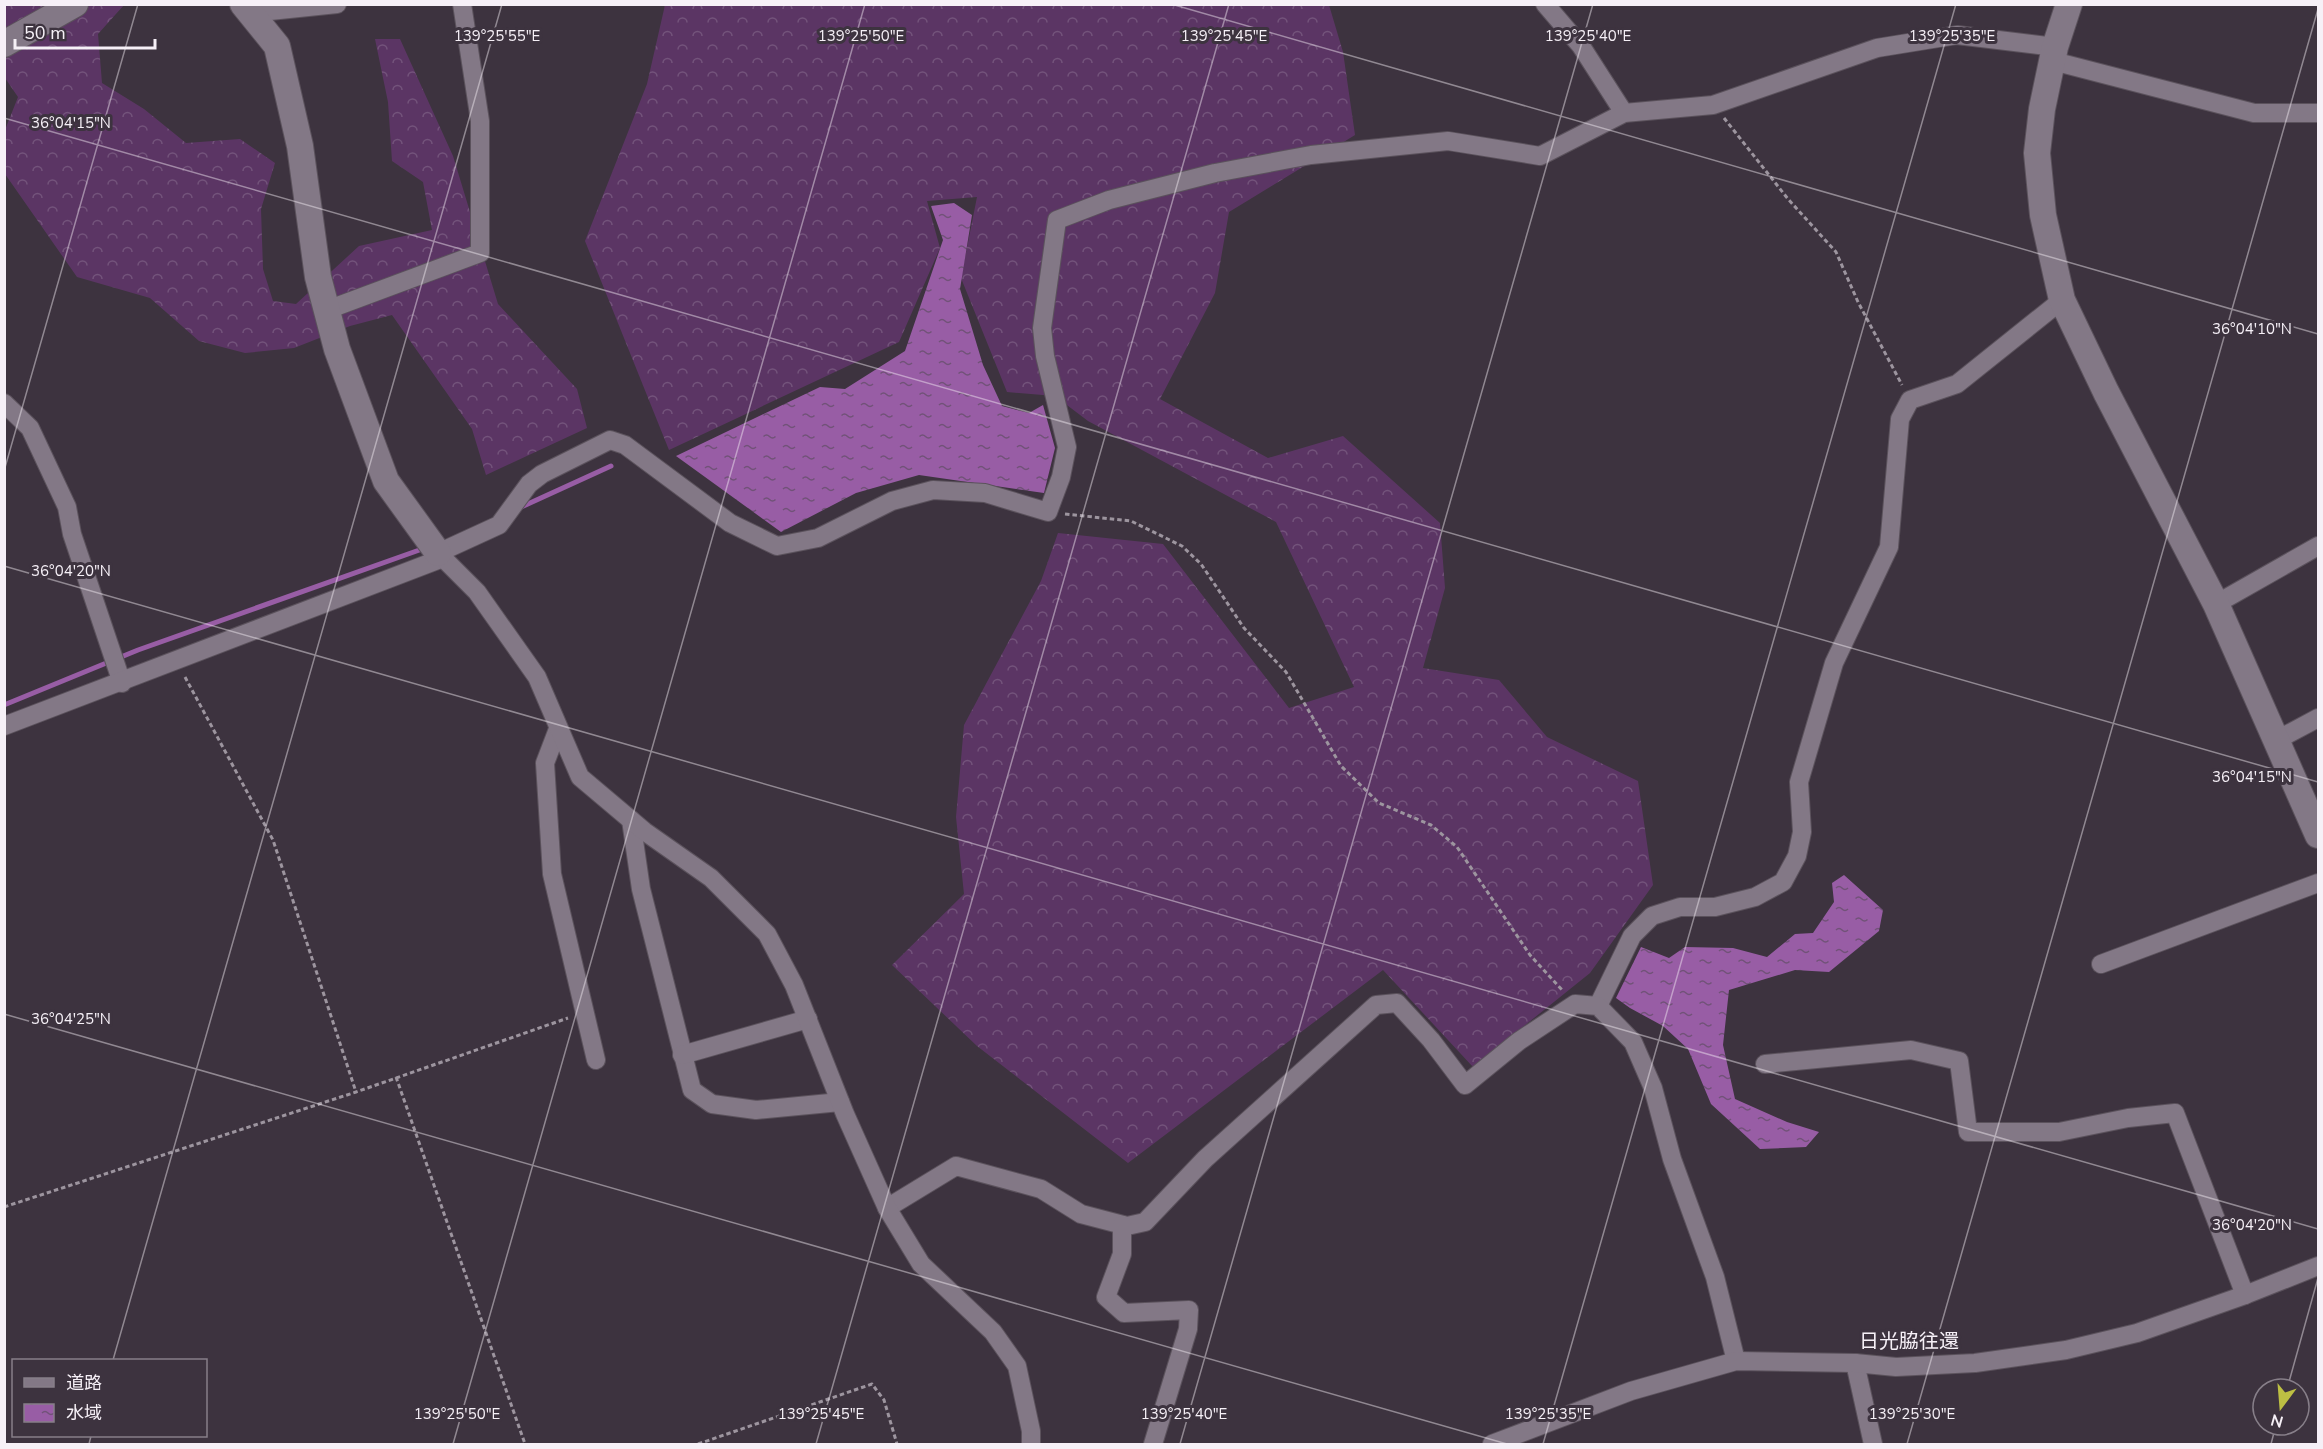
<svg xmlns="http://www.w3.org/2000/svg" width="2323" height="1449" font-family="'Nunito Sans','Noto Sans JP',sans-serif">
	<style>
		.forest { fill: url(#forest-crowns) }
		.water { fill: url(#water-ripples) }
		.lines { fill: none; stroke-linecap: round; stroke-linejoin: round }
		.stream { stroke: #985da5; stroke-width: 5 }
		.street-casing { stroke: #5b525c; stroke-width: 20 }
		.secondary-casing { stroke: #5b525c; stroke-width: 28 }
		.path { stroke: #9d959f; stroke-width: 3; stroke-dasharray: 4.5 3; stroke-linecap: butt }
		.street { stroke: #837886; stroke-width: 18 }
		.secondary { stroke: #837886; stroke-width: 26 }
		.ticks { fill: none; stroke: #f6f0f7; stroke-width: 1.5; stroke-opacity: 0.45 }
		.labels { text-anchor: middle; stroke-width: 6; stroke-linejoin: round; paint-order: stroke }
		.street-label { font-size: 20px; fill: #f6f0f7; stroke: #3d333f }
		.ticks-label { font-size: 15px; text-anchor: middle; fill: #f6f0f7; stroke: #3d333f; stroke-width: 6; stroke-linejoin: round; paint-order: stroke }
	</style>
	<defs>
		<pattern id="forest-crowns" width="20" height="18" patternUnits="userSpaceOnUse" patternTransform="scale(1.5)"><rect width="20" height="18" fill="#5b3564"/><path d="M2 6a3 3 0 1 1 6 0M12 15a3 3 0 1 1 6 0" fill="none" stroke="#73537b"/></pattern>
		<pattern id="water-ripples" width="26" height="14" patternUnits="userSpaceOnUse" patternTransform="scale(1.5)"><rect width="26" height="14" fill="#985da5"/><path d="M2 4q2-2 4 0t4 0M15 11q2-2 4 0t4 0" fill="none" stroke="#715278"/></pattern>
	</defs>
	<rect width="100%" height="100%" fill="#3d333f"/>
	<g class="forest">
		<path d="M4 5H124L98 34 102 83 144 109 186 143 240 139 275 163 261 209 263 269 273 301 296 304 359 246 432 230 423 182 392 161 388 102 375 39H400L453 156 498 304 577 389 587 428 486 475 472 429 392 315 350 326 294 348 245 353 199 341 150 298 77 277 5 174V130L18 97 5 78Z"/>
		<path d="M665 5H1329L1343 52 1355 135 1229 212 1215 293 1160 399 1268 458 1343 436 1440 523 1445 588 1423 668 1499 680 1547 737 1638 781 1653 885 1590 973 1473 1067 1383 970 1128 1163 977 1046 892 965 964 894 956 817 964 725 1041 581 1058 533 1163 544 1289 708 1354 687 1276 522 1088 421 1055 396 1007 392 961 278 977 197 927 201 940 248 899 342 669 450 585 241 647 84Z"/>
	</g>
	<g class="water">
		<path d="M954 203 972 215 960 289 983 365 1002 406 1029 413 1043 405 1055 448 1044 493 919 475 856 493 781 532 676 456 820 387 845 389 905 351 943 240 931 206Z"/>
		<path d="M1844 875 1883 910 1879 931 1829 972 1795 970 1729 990 1723 1045 1735 1099 1787 1122 1819 1132 1806 1147 1760 1149 1711 1104 1688 1049 1663 1026 1630 1008 1616 998 1641 947 1669 958 1685 947 1733 948 1767 957 1795 934 1813 933 1834 902 1832 883Z"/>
	</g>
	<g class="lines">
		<g class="stream">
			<path d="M519 508 611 466"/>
			<path d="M4 705 138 650 425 548"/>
		</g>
		<g class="street-casing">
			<g id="street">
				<path d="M1545 4 1581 46 1624 113"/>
				<path d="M250 13 337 4"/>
				<path d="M2053 61 2254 113H2318"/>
				<path d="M327 310 480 253V121L462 4"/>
				<path d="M4 403 30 428 67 507 72 534 122 683"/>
				<path d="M2216 604 2318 546"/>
				<path d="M4 726 443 558"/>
				<path d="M558 729 545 763 552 874 596 1060"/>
				<path d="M2275 741 2318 718"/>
				<path d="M631 820 641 889 692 1090 712 1104 756 1110 840 1102"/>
				<path d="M2101 964 2318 883"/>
				<path d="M1598 1006 1632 936 1652 916 1680 907H1715L1755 897 1783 882 1797 856 1802 832 1799 782 1834 663 1889 547 1900 419 1910 400 1957 384 2062 300"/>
				<path d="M682 1055 808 1019"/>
				<path d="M1765 1064 1911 1050 1959 1061 1968 1132H2059L2128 1118 2175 1113 2245 1295"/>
				<path d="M887 1208 956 1166 1041 1189 1081 1214 1127 1226 1145 1222 1205 1159 1376 1005 1397 1003 1431 1040 1465 1085 1519 1041 1575 1004 1598 1006 1633 1042 1653 1088 1672 1159 1715 1277 1736 1361"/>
				<path d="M1122 1225V1254L1106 1297 1124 1313 1189 1310 1188 1329 1153 1444"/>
				<path d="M1855 1363 1873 1444"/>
				<path d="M1031 1444V1431L1017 1366 993 1332 921 1264 887 1208 845 1114 794 985 767 934 711 878 644 831 580 777 537 677 477 592 438 553 499 525 529 484 542 474 610 440 625 445 730 523 777 546 818 538 892 501 933 490 985 493 1048 512 1061 477 1067 447 1045 356 1042 328 1057 220 1109 200 1215 173 1311 155 1448 141 1540 156 1624 113 1713 105 1877 48 1957 35 2055 47"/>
				<path d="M1492 1444 1631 1391 1736 1361 1855 1363 1896 1367 1975 1363 2066 1350 2137 1333 2245 1295 2318 1266"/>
			</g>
		</g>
		<g class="secondary-casing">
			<g id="secondary">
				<path d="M243 4 277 46 300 146 318 277 337 349 386 481 438 553"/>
				<path d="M2069 4 2055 47 2042 109 2037 153 2043 215 2062 300 2106 392 2216 604 2318 835"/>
				<path d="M4 44 75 4"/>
			</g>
		</g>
		<g class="path">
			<path d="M1724 118 1788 199 1836 252 1858 302 1902 385"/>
			<path d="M1065 514 1131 521 1182 546 1201 564 1244 628 1286 672 1341 766 1379 803 1431 825 1457 847 1530 955 1563 991"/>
			<path d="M185 677 273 840 356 1092"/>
			<path d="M396 1077 525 1444"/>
			<path d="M4 1207 356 1092 568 1018"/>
			<path d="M698 1444 872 1384 884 1400 897 1444"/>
		</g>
		<use href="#street" class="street"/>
		<use href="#secondary" class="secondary"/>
	</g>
	<path class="ticks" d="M1171 4 2318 334M4 118 2318 782M4 471 138 4M4 566 2318 1229M4 1014 1507 1444M113 1360 502 4M2287 1389 2318 1278M89 1444 91 1436M453 1444 865 4M816 1444 1229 4M1180 1444 1593 4M1543 1444 1956 4M1907 1444 2318 9M2271 1444 2276 1425"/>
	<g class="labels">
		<g class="street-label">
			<text x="1909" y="1348">日光脇往還</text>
		</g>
	</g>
	<g class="ticks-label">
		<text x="497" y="41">139°25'55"E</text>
		<text x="861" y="41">139°25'50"E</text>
		<text x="1224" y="41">139°25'45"E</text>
		<text x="1588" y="41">139°25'40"E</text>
		<text x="1952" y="41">139°25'35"E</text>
		<text x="71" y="128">36°04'15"N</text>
		<text x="2252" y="334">36°04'10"N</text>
		<text x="71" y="576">36°04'20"N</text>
		<text x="2252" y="782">36°04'15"N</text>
		<text x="71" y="1024">36°04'25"N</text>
		<text x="2252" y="1230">36°04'20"N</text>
		<text x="457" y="1419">139°25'50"E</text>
		<text x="821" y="1419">139°25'45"E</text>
		<text x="1184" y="1419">139°25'40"E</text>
		<text x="1548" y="1419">139°25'35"E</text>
		<text x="1912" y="1419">139°25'30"E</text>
	</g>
	<rect width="2323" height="1449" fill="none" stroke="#f6f0f7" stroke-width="12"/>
	<rect x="12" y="1359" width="195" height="78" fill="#3d333f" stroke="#877f89" stroke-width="1.5"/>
	<rect x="24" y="1378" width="30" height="9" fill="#837886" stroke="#877f89" stroke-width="1.5"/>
	<text x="66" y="1389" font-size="18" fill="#f6f0f7">道路</text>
	<rect x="24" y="1404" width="30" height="18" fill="url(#water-ripples)" stroke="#877f89" stroke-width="1.5"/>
	<text x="66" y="1419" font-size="18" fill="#f6f0f7">水域</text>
	<g transform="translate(2281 1407) rotate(196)"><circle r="28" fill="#3d333f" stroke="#877f89" stroke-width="1.5"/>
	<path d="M0-4.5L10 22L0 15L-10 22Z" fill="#bdbf43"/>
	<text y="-9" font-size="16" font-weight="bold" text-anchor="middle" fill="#f6f0f7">N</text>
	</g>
	<path d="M15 39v9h140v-9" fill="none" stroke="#f6f0f7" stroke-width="3"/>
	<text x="24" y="39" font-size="18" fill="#f6f0f7" stroke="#3d333f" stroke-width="4.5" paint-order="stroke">50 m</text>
</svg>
